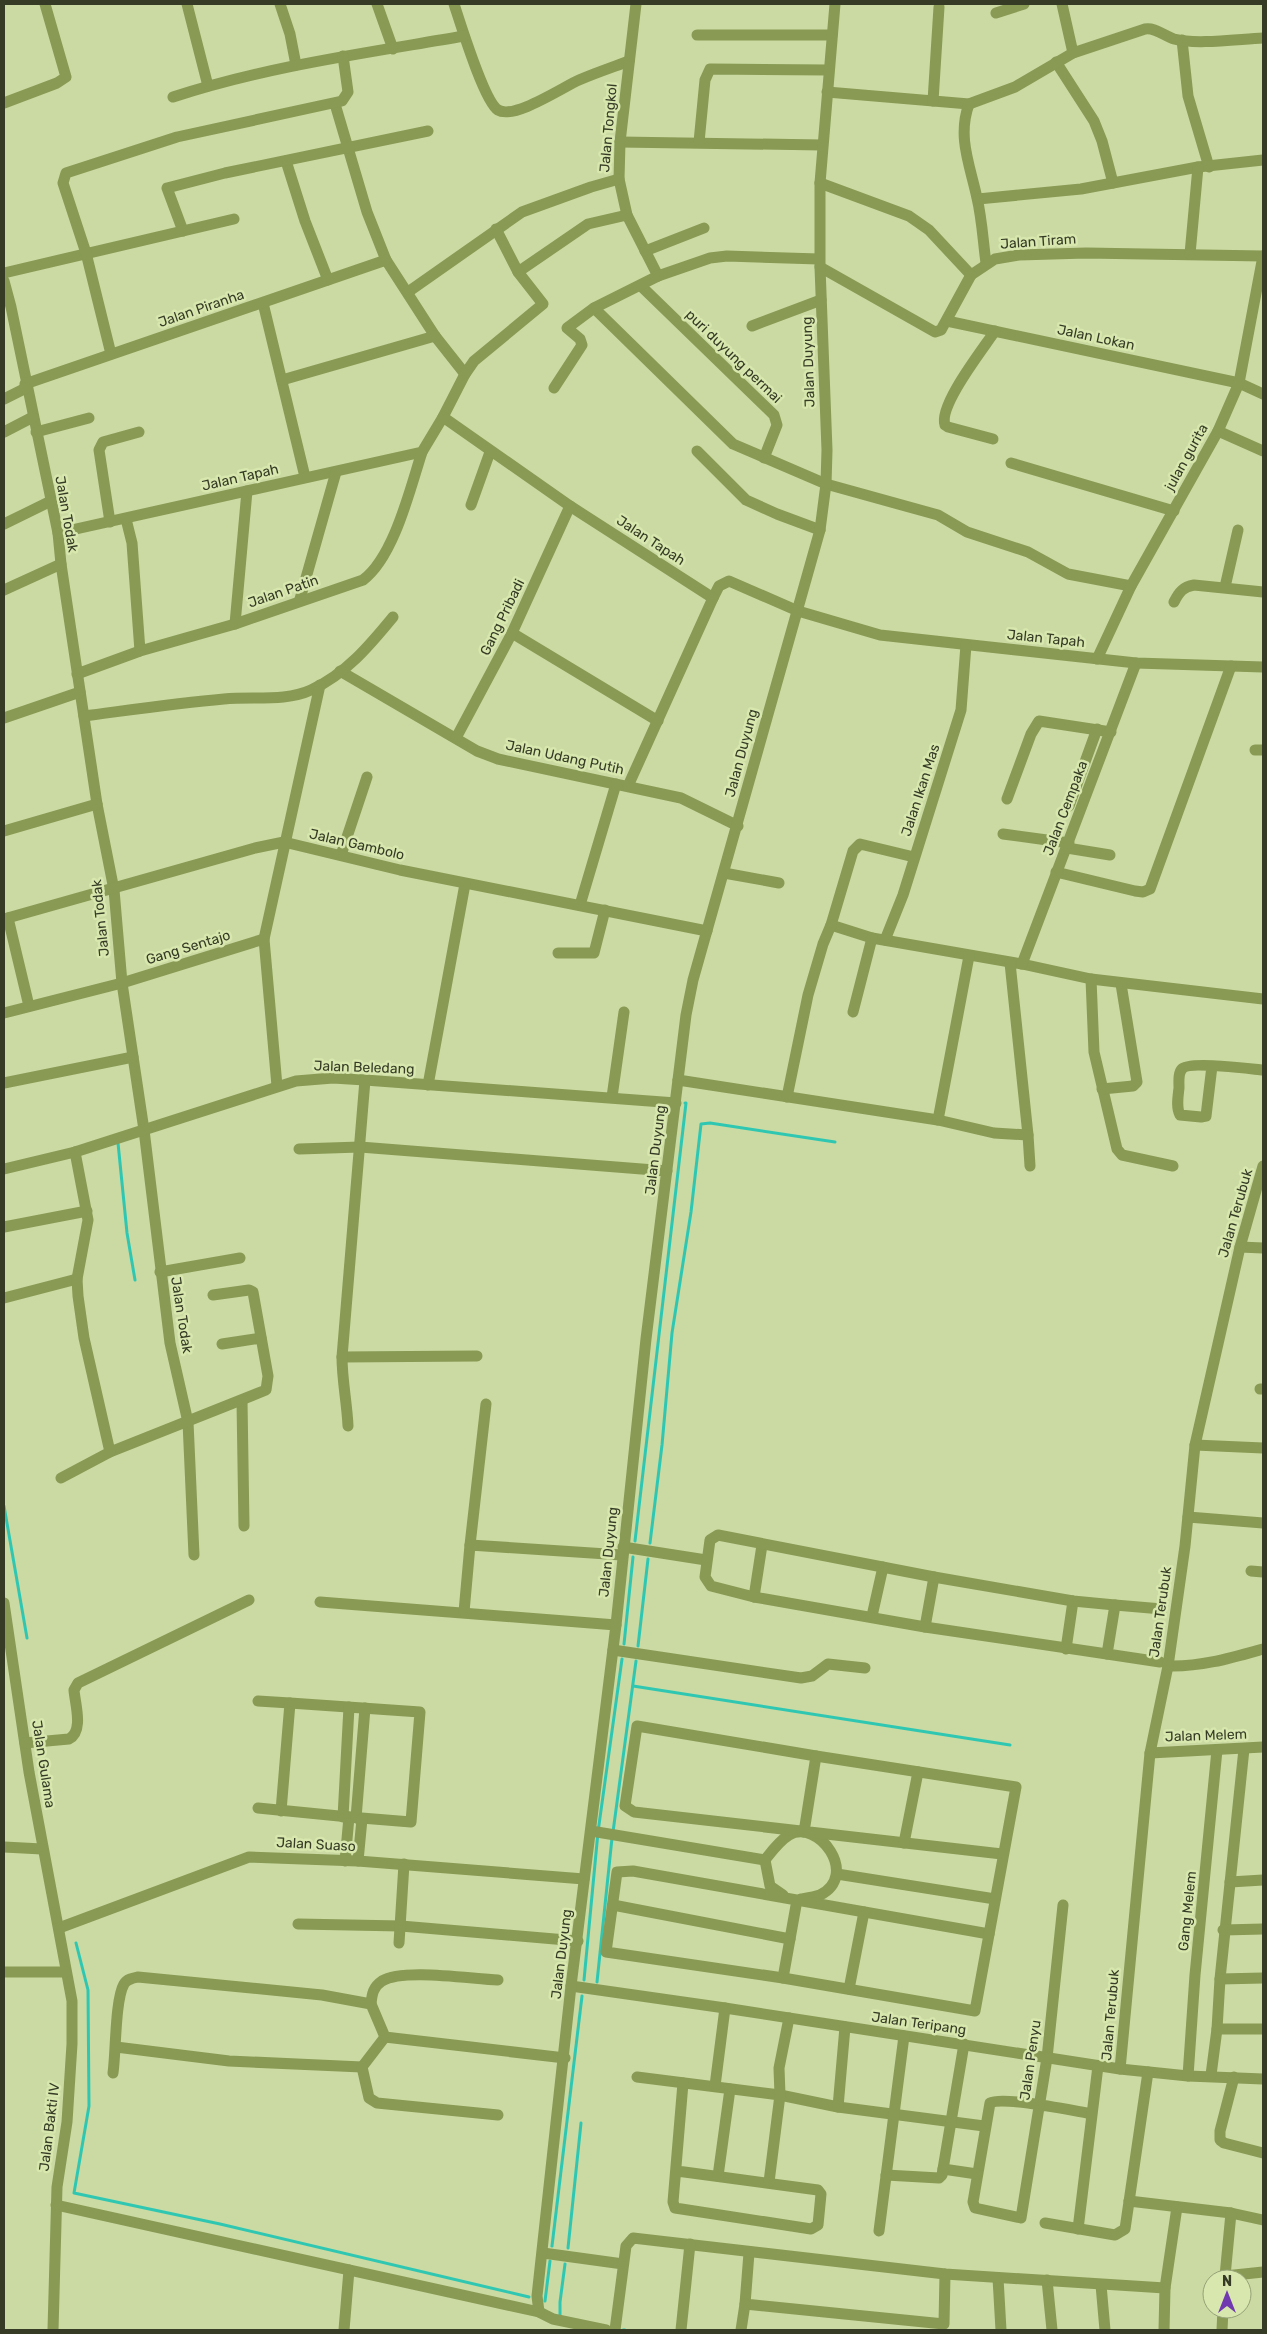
<svg xmlns="http://www.w3.org/2000/svg" width="1267" height="2334" font-family="Rubik,sans-serif">
	<style>
		.lines { fill: none; stroke-linecap: round; stroke-linejoin: round }
		.stream { stroke: #30c7b2; stroke-width: 3 }
		.minor { stroke: #889a54; stroke-width: 11 }
		.labels { text-anchor: middle; stroke-width: 5; stroke-linejoin: round; paint-order: stroke }
		.street-label { font-size: 14px; fill: #353b25; stroke: #d7e7ae }
	</style>
	<rect width="100%" height="100%" fill="#cadaa2"/>
	<g class="lines">
		<g class="stream">
			<path d="M118 1143 127 1233 135 1280"/>
			<path d="M4 1506 27 1638"/>
			<path d="M635 1541 686 1103H685"/>
			<path d="M650 1543 662 1445 672 1333 691 1212 701 1124 710 1123 835 1142"/>
			<path d="M624 1644 633 1557"/>
			<path d="M638 1646 648 1559"/>
			<path d="M633 1686 1010 1745"/>
			<path d="M613 1832 636 1661"/>
			<path d="M76 1943 88 1990 89 2106 74 2193 220 2224 529 2297"/>
			<path d="M584 1980 598 1832 622 1659"/>
			<path d="M597 1982 612 1838"/>
			<path d="M552 2246 582 1996"/>
			<path d="M568 2248 581 2123"/>
			<path d="M545 2301 550 2261"/>
			<path d="M560 2317V2302L565 2264"/>
			<path d="M623 2330H625"/>
		</g>
		<g class="minor">
			<path d="M187 4 208 86"/>
			<path d="M280 4 290 34 296 65"/>
			<path d="M377 4 393 49"/>
			<path d="M454 4C460 22 484 101 498 110 514 120 563 87 579 80 595 73 613 67 629 61"/>
			<path d="M636 4 620 142 619 179 627 215 658 276"/>
			<path d="M1062 4 1073 53"/>
			<path d="M996 13 1024 4"/>
			<path d="M697 35H832"/>
			<path d="M1182 40 1188 96 1209 167"/>
			<path d="M1056 62 1094 121 1102 141 1113 183"/>
			<path d="M827 92 969 104 1015 87 1073 53 1145 29C1155 27 1164 36 1174 39 1196 45 1239 39 1263 38"/>
			<path d="M173 97C268 66 366 53 464 36"/>
			<path d="M933 101 939 7"/>
			<path d="M4 103 57 83 66 77 45 4"/>
			<path d="M335 104 367 212 386 260 435 336 465 374"/>
			<path d="M969 104C957 137 970 165 977 198 982 219 983 241 986 263"/>
			<path d="M620 142 822 145"/>
			<path d="M699 142 705 80 710 69 828 70"/>
			<path d="M286 161 305 221 328 280"/>
			<path d="M820 183 909 216 929 230 971 275 995 259 1019 255 1086 253 1263 256"/>
			<path d="M978 199 1081 189 1198 167 1263 160"/>
			<path d="M183 231 167 188 225 173 428 131"/>
			<path d="M645 251 704 228"/>
			<path d="M1190 254 1198 167"/>
			<path d="M820 267 935 332 941 330 971 275"/>
			<path d="M518 272 588 224 627 215"/>
			<path d="M4 273 234 219"/>
			<path d="M4 281 11 307 58 533 61 564 97 804 114 890 122 983 144 1130 170 1343 188 1422 194 1555"/>
			<path d="M641 286 774 415 777 425 764 458"/>
			<path d="M408 292 522 212 591 187 619 179"/>
			<path d="M263 303 305 477"/>
			<path d="M594 308 733 444 826 484 938 515 967 532 1028 552 1068 574 1131 586"/>
			<path d="M947 321 1239 383 1263 394"/>
			<path d="M752 326 821 300"/>
			<path d="M111 354 86 253 63 183 66 173 177 137 342 101 348 92 343 56"/>
			<path d="M282 380 435 336"/>
			<path d="M25 384 386 260"/>
			<path d="M554 388 582 345 580 339 567 328 594 308 658 276 710 258 727 256 819 259"/>
			<path d="M4 399 26 388"/>
			<path d="M443 417 465 374 474 361 543 304 518 272 496 229"/>
			<path d="M1218 431 1263 451"/>
			<path d="M4 432 33 417"/>
			<path d="M36 432 89 418"/>
			<path d="M993 439 948 427 945 425C938 406 983 349 995 331"/>
			<path d="M697 451 746 500 777 514 820 530"/>
			<path d="M1011 463 1174 511"/>
			<path d="M471 505 490 452"/>
			<path d="M126 519 132 543 140 651"/>
			<path d="M110 522 99 450 103 442 139 432"/>
			<path d="M4 524 51 501"/>
			<path d="M58 533 422 452 443 417 570 506 713 598 719 586 729 581 798 611 880 635 1136 663 1263 667"/>
			<path d="M1225 587 1238 530"/>
			<path d="M4 590 61 564"/>
			<path d="M300 599 336 472"/>
			<path d="M1174 602C1179 592 1183 587 1194 585L1263 592"/>
			<path d="M235 624 247 491"/>
			<path d="M512 633 658 721"/>
			<path d="M1097 659 1131 586 1218 431 1239 383 1263 256"/>
			<path d="M340 671 477 751 498 759 681 798 738 826"/>
			<path d="M77 674 140 651 235 624 363 580C394 557 410 489 422 452"/>
			<path d="M84 716C130 710 177 703 224 699 253 696 285 702 311 690 346 674 370 645 393 617"/>
			<path d="M4 718 80 692"/>
			<path d="M456 738 512 633 570 506"/>
			<path d="M1255 750H1263"/>
			<path d="M628 786 713 598"/>
			<path d="M1007 799 1031 734 1039 721 1111 732"/>
			<path d="M1069 806 1097 729"/>
			<path d="M4 831 97 804"/>
			<path d="M1003 834 1069 843"/>
			<path d="M1067 848 1110 855"/>
			<path d="M341 855 367 777"/>
			<path d="M914 857 860 844 853 851 831 925 872 938 1022 964 1091 979 1263 999"/>
			<path d="M1056 872 1135 891 1143 892 1150 889 1231 666"/>
			<path d="M724 873 779 883"/>
			<path d="M580 905 616 784"/>
			<path d="M8 918 29 1006"/>
			<path d="M4 919 255 848 284 842 400 870 707 931"/>
			<path d="M885 940 903 895 961 710 966 645"/>
			<path d="M558 953H594L605 910"/>
			<path d="M1010 963 1028 1135"/>
			<path d="M1022 964 1136 663"/>
			<path d="M1091 979 1094 1052 1117 1149 1122 1155 1173 1166"/>
			<path d="M853 1012 872 938"/>
			<path d="M4 1013 122 983 264 939"/>
			<path d="M1212 1066 1206 1116 1201 1117 1180 1115C1176 1107 1178 1097 1179 1088 1179 1082 1178 1073 1182 1069 1188 1061 1251 1069 1263 1070"/>
			<path d="M678 1080 938 1120 994 1133 1028 1135 1030 1166"/>
			<path d="M4 1083 133 1057"/>
			<path d="M428 1085 465 884"/>
			<path d="M277 1086 264 939 320 685"/>
			<path d="M1102 1089 1133 1086 1137 1082 1121 984"/>
			<path d="M612 1097 624 1012"/>
			<path d="M787 1097 808 995 823 944 831 925"/>
			<path d="M938 1120 969 956"/>
			<path d="M299 1149 360 1147 667 1171"/>
			<path d="M4 1169 75 1152 296 1081 333 1078 365 1080 676 1103"/>
			<path d="M4 1227 87 1211"/>
			<path d="M1240 1247 1263 1248"/>
			<path d="M160 1272 240 1258"/>
			<path d="M4 1298 77 1279"/>
			<path d="M222 1344 261 1338"/>
			<path d="M342 1357 477 1356"/>
			<path d="M1260 1389H1263"/>
			<path d="M242 1401 244 1526"/>
			<path d="M348 1426C347 1403 342 1380 342 1357L365 1080"/>
			<path d="M1195 1445 1263 1448"/>
			<path d="M110 1452 266 1390 268 1376 253 1292 249 1290 213 1295"/>
			<path d="M61 1478 110 1452 84 1338 78 1296 77 1279 88 1220 75 1152"/>
			<path d="M1188 1517 1263 1523"/>
			<path d="M470 1545 486 1404"/>
			<path d="M623 1547 706 1560"/>
			<path d="M1251 1571 1263 1572"/>
			<path d="M754 1597 762 1545"/>
			<path d="M320 1602 616 1625"/>
			<path d="M4 1603 29 1772 72 2001V2044L67 2122 57 2187 53 2330"/>
			<path d="M464 1612 470 1545 622 1555"/>
			<path d="M872 1616 883 1567"/>
			<path d="M925 1627 934 1577"/>
			<path d="M1066 1649 1073 1601"/>
			<path d="M613 1650 801 1678 812 1676 828 1664 865 1668"/>
			<path d="M1107 1654 925 1627 754 1597 711 1586 705 1577 710 1540 718 1535 934 1577 1073 1601 1115 1605"/>
			<path d="M1160 1662 1107 1654 1115 1605 1162 1609"/>
			<path d="M1168 1666C1201 1667 1231 1658 1263 1649"/>
			<path d="M258 1701 290 1703 281 1811"/>
			<path d="M290 1703 420 1712 411 1822 349 1817 345 1861"/>
			<path d="M25 1743 69 1739C84 1731 75 1704 74 1690L78 1683 249 1600"/>
			<path d="M1244 1749 1220 1979 1263 1978"/>
			<path d="M1150 1753 1263 1747"/>
			<path d="M258 1808 349 1817"/>
			<path d="M343 1817 349 1707"/>
			<path d="M356 1818 365 1708"/>
			<path d="M591 1831 765 1860C772 1851 779 1841 789 1835 818 1818 860 1875 820 1895 814 1897 807 1898 801 1899"/>
			<path d="M804 1832 816 1756 637 1726 625 1806 634 1812 1002 1854"/>
			<path d="M904 1843 918 1772"/>
			<path d="M4 1847 42 1849"/>
			<path d="M765 1860 770 1886 783 1895"/>
			<path d="M358 1861 362 1819"/>
			<path d="M837 1874 995 1899"/>
			<path d="M1230 1882 1263 1880"/>
			<path d="M797 1900 783 1978 606 1952 617 1872 633 1871 989 1934"/>
			<path d="M613 1905 790 1939"/>
			<path d="M1063 1905 1047 2058 1021 2218 975 2208 973 2202 990 2103C1002 2096 1069 2110 1087 2113"/>
			<path d="M298 1924 401 1926 578 1941"/>
			<path d="M59 1928 249 1857 358 1861 584 1879"/>
			<path d="M1223 1930 1263 1929"/>
			<path d="M399 1943 404 1864"/>
			<path d="M4 1972H66"/>
			<path d="M783 1978 975 2011 1016 1787 816 1756"/>
			<path d="M571 1986 725 2008 1120 2069 1188 2076 1263 2079"/>
			<path d="M849 1989 864 1912"/>
			<path d="M371 2004C372 1994 373 1987 382 1981 403 1968 471 1979 498 1980"/>
			<path d="M1217 2029 1220 1979"/>
			<path d="M116 2047 229 2061 362 2067 385 2037"/>
			<path d="M362 2067 369 2098 377 2103 498 2115"/>
			<path d="M1120 2069 1150 1753 1168 1666 1185 1546 1195 1445 1240 1247 1263 1166"/>
			<path d="M113 2073C116 2052 115 2000 124 1984 127 1979 133 1978 138 1977L322 1995 371 2004 385 2037 565 2058"/>
			<path d="M1211 2075 1217 2029H1263"/>
			<path d="M1188 2076 1195 1975 1217 1750"/>
			<path d="M637 2077 780 2095 838 2107 984 2126"/>
			<path d="M1234 2077 1220 2131V2140L1224 2143 1263 2153"/>
			<path d="M715 2086 725 2008"/>
			<path d="M838 2107 845 2027"/>
			<path d="M943 2169 977 2174"/>
			<path d="M677 2171 818 2190 821 2194 818 2225 811 2229 675 2208 673 2202 683 2083"/>
			<path d="M886 2175 939 2178 942 2175 964 2044"/>
			<path d="M718 2176 730 2089"/>
			<path d="M769 2182 780 2095 779 2068 789 2018"/>
			<path d="M1129 2201 1231 2213 1263 2220"/>
			<path d="M56 2205 539 2312 553 2319 606 2330"/>
			<path d="M1231 2213 1225 2276 1263 2272"/>
			<path d="M1045 2223 1115 2235 1125 2229 1148 2072"/>
			<path d="M1078 2229 1098 2066"/>
			<path d="M879 2231 904 2036"/>
			<path d="M543 2253 623 2264"/>
			<path d="M749 2253 745 2304 944 2324 945 2274"/>
			<path d="M998 2278 1001 2330"/>
			<path d="M1047 2280 1052 2330"/>
			<path d="M1101 2285 1105 2330"/>
			<path d="M539 2312 537 2296 571 1986 616 1625 646 1339 686 1015 693 980 820 530 826 484 827 450 820 267V183L835 4"/>
			<path d="M344 2330 349 2270"/>
			<path d="M615 2330 626 2246 633 2238 945 2274 1165 2288"/>
			<path d="M681 2330 690 2244"/>
			<path d="M741 2330 745 2304"/>
			<path d="M1164 2330 1165 2288 1177 2207"/>
			<path d="M1222 2330 1223 2309"/>
		</g>
	</g>
	<g class="labels">
		<g class="street-label">
			<text transform="translate(608 128) rotate(-85)" y="5">Jalan Tongkol</text>
			<text transform="translate(1038 241) rotate(-4)" y="5">Jalan Tiram</text>
			<text transform="translate(201 308) rotate(-19)" y="5">Jalan Piranha</text>
			<text transform="translate(1096 337) rotate(12)" y="5">Jalan Lokan</text>
			<text transform="translate(734 356) rotate(44)" y="5">puri duyung permai</text>
			<text transform="translate(808 362) rotate(-92)" y="5">Jalan Duyung</text>
			<text transform="translate(1186 457) rotate(-61)" y="5">julan gurita</text>
			<text transform="translate(240 477) rotate(-13)" y="5">Jalan Tapah</text>
			<text transform="translate(67 514) rotate(80)" y="5">Jalan Todak</text>
			<text transform="translate(651 540) rotate(33)" y="5">Jalan Tapah</text>
			<text transform="translate(283 591) rotate(-19)" y="5">Jalan Patin</text>
			<text transform="translate(502 617) rotate(-64)" y="5">Gang Pribadi</text>
			<text transform="translate(1046 638) rotate(6)" y="5">Jalan Tapah</text>
			<text transform="translate(741 753) rotate(-75)" y="5">Jalan Duyung</text>
			<text transform="translate(565 757) rotate(12)" y="5">Jalan Udang Putih</text>
			<text transform="translate(920 790) rotate(-72)" y="5">Jalan Ikan Mas</text>
			<text transform="translate(1065 808) rotate(-69)" y="5">Jalan Cempaka</text>
			<text transform="translate(357 844) rotate(13)" y="5">Jalan Gambolo</text>
			<text transform="translate(100 918) rotate(-96)" y="5">Jalan Todak</text>
			<text transform="translate(188 947) rotate(-17)" y="5">Gang Sentajo</text>
			<text transform="translate(364 1067) rotate(2)" y="5">Jalan Beledang</text>
			<text transform="translate(655 1150) rotate(-83)" y="5">Jalan Duyung</text>
			<text transform="translate(1235 1213) rotate(-74)" y="5">Jalan Terubuk</text>
			<text transform="translate(182 1315) rotate(81)" y="5">Jalan Todak</text>
			<text transform="translate(608 1552) rotate(-84)" y="5">Jalan Duyung</text>
			<text transform="translate(1160 1612) rotate(-82)" y="5">Jalan Terubuk</text>
			<text transform="translate(1206 1735) rotate(-2)" y="5">Jalan Melem</text>
			<text transform="translate(44 1764) rotate(81)" y="5">Jalan Gulama</text>
			<text transform="translate(316 1844) rotate(3)" y="5">Jalan Suaso</text>
			<text transform="translate(1187 1911) rotate(-84)" y="5">Gang Melem</text>
			<text transform="translate(561 1954) rotate(-83)" y="5">Jalan Duyung</text>
			<text transform="translate(1110 2015) rotate(-85)" y="5">Jalan Terubuk</text>
			<text transform="translate(919 2023) rotate(8)" y="5">Jalan Teripang</text>
			<text transform="translate(1030 2060) rotate(-82)" y="5">Jalan Penyu</text>
			<text transform="translate(49 2127) rotate(-83)" y="5">Jalan Bakti IV</text>
		</g>
	</g>
	<rect width="1267" height="2334" fill="none" stroke="#353b25" stroke-width="10"/>
	<g transform="translate(1227 2294)"><circle r="24" fill="#d7e7ae" stroke="#96a277"/>
	<path d="M0-4L9 19L0 12L-9 19Z" fill="#7039af"/>
	<text y="-8" font-size="14" font-weight="bold" text-anchor="middle" fill="#353b25">N</text>
	</g>
</svg>
